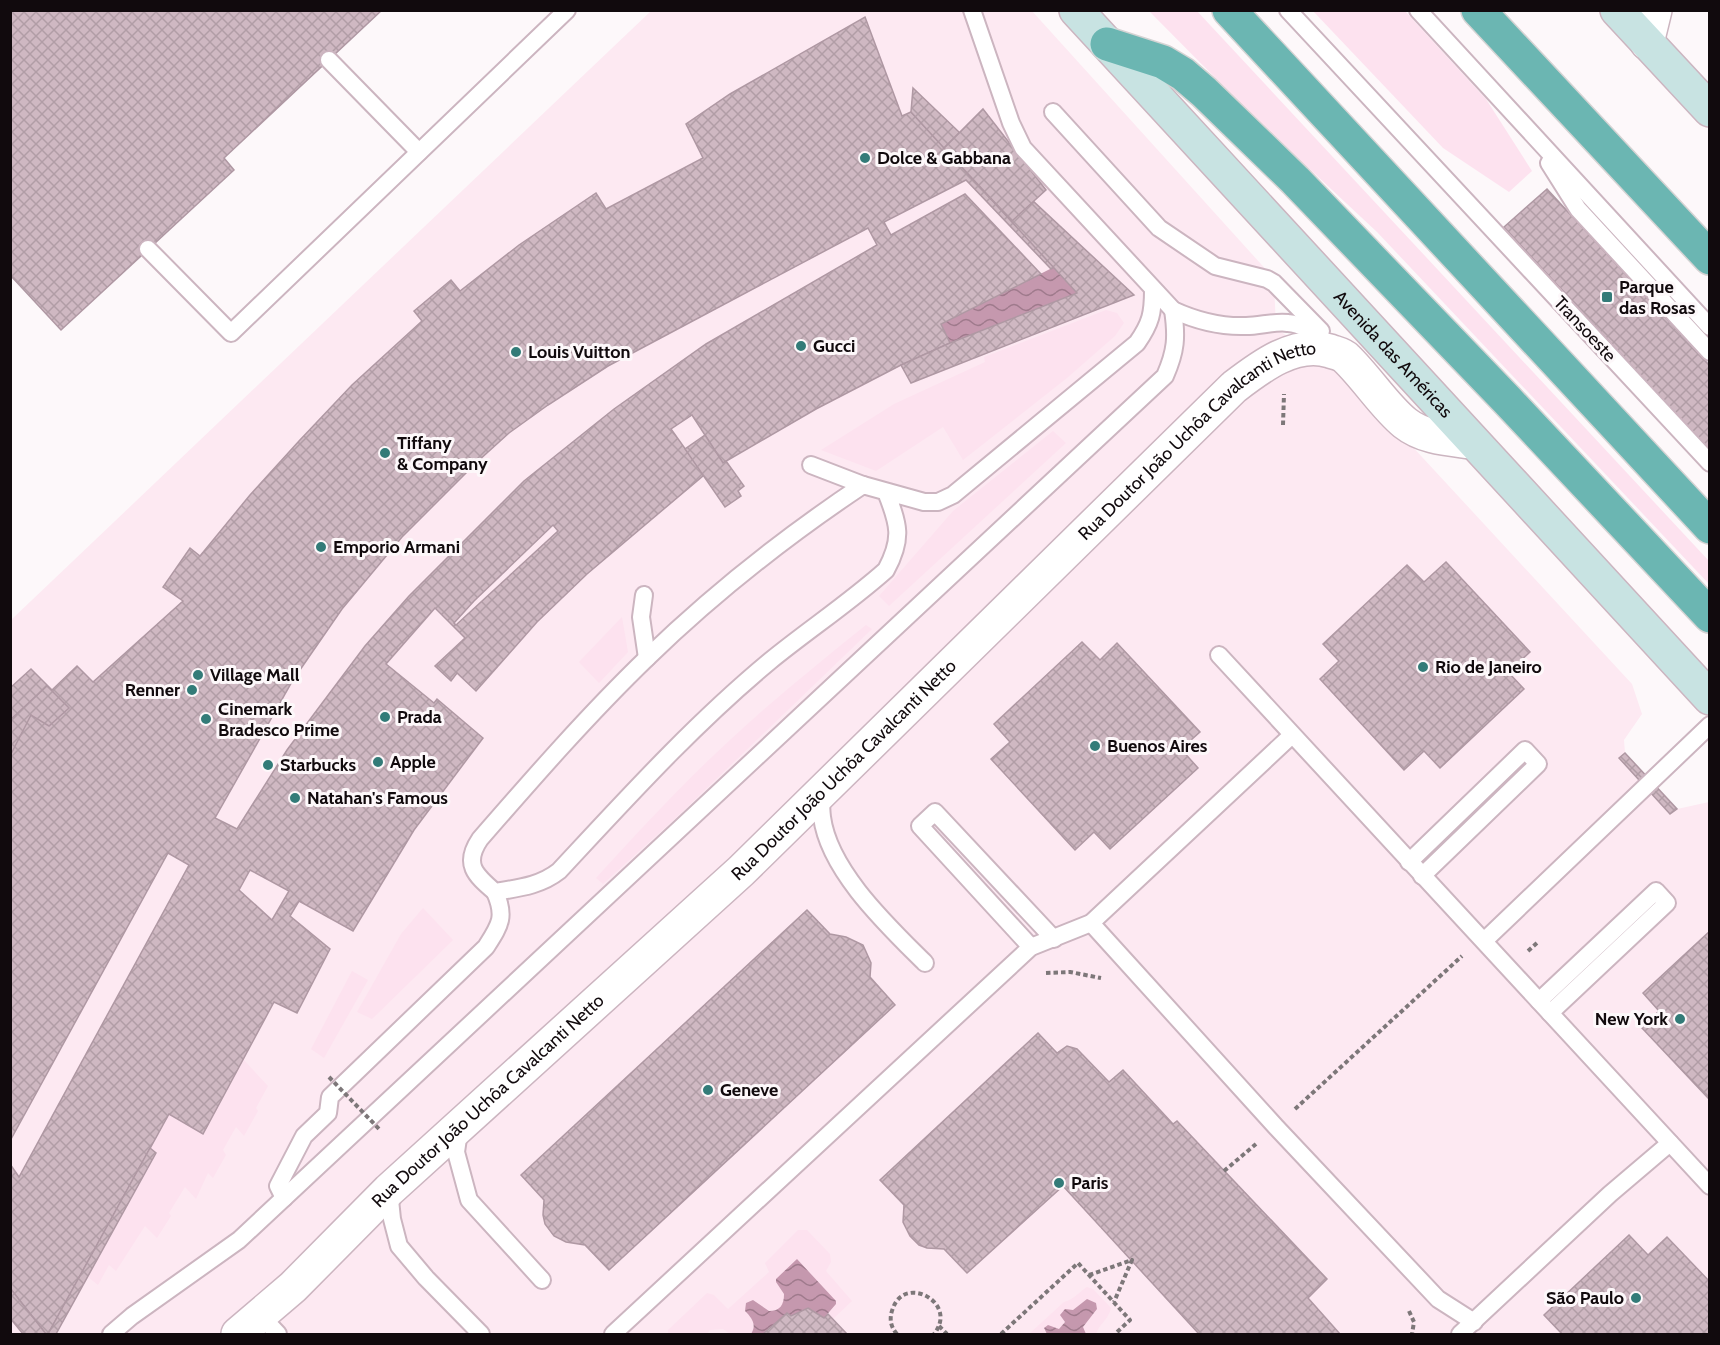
<svg xmlns="http://www.w3.org/2000/svg" width="1720" height="1345" font-family="Cabin,sans-serif">
	<style>
		.built { fill: #fde9f2 }
		.green { fill: #fde2ef }
		.water { fill: url(#water-waves) }
		.building { fill: url(#building-cross-hatch); stroke: #af98a3; stroke-width: 1.5; fill-rule: evenodd }
		.lines { fill: none; stroke-linecap: round; stroke-linejoin: round }
		.service-casing { stroke: #ccb5c0; stroke-width: 20 }
		.minor-casing { stroke: #ccb5c0; stroke-width: 36 }
		.tertiary-casing { stroke: #ccb5c0; stroke-width: 36 }
		.secondary-casing { stroke: #ccb5c0; stroke-width: 36 }
		.trunk-casing { stroke: #d4d3d3; stroke-width: 36 }
		.path { stroke: #7d7779; stroke-width: 4; stroke-dasharray: 4.5 3; stroke-linecap: butt }
		.service { stroke: #fff; stroke-width: 16 }
		.minor { stroke: #fff; stroke-width: 33 }
		.tertiary { stroke: #fff; stroke-width: 33 }
		.secondary { stroke: #c8e3e2; stroke-width: 33 }
		.trunk { stroke: #6bb6b2; stroke-width: 33 }
		.path-bridge { stroke: #7d7779; stroke-width: 4; stroke-dasharray: 4.5 3; stroke-linecap: butt }
		.poi-dot { fill: #337b78; stroke: #fdf8fa; stroke-width: 2 }
		.labels { text-anchor: middle; stroke-width: 6; stroke-linejoin: round; paint-order: stroke }
		.poi-label { font-size: 18px; font-weight: bold; fill: #110a0d; stroke: #fdf8fa; text-anchor: start }
		.street-label { font-size: 18px; fill: #110a0d; stroke: #fdf8fa }
	</style>
	<defs>
		<pattern id="water-waves" width="16" height="10" patternUnits="userSpaceOnUse" patternTransform="scale(1.5)"><rect width="16" height="10" fill="#c598ae"/><path d="M0 5q4-4 8 0t8 0" fill="none" stroke="#9f7a8c"/></pattern>
		<pattern id="building-cross-hatch" width="8" height="8" patternUnits="userSpaceOnUse" patternTransform="scale(1.5)"><rect width="8" height="8" fill="#cfb8c2"/><path d="M0 0l8 8M0 8l8-8" fill="none" stroke="#b19da6"/></pattern>
	</defs>
	<rect width="100%" height="100%" fill="#fdf8fa"/>
	<path class="built" d="M651 11H1032L1270 274 1274 283 1276 328 1361 391 1632 684 1642 714 1624 740 1625 753 1677 809 1709 802V1334H11V620Z"/>
	<g class="green">
		<path d="M1149 11H1197L1709 561V584L1377 232 1256 119Z"/>
		<path d="M1313 11H1405L1486 99 1532 171 1509 192 1443 148Z"/>
		<path d="M1106 310 1117 313 1124 323 1115 336 1067 378 963 460 943 427 876 471 821 450 894 404 985 362 984 357Z"/>
		<path d="M1053 431 1066 443 889 606 879 596 953 511Z"/>
		<path d="M622 617 628 652 599 683 579 662Z"/>
		<path d="M866 625 872 629 679 815 603 884 596 878C639 831 683 783 730 740 774 699 820 662 866 625Z"/>
		<path d="M423 908 453 940 372 1019 357 1012 401 934Z"/>
		<path d="M352 971 368 980 324 1058 311 1049Z"/>
		<path d="M243 1059 268 1086 256 1108 258 1111 244 1136 236 1127 223 1150 226 1155 213 1178 208 1173 196 1199 185 1187 169 1213 171 1216 157 1238 145 1226 116 1271 109 1265 98 1285 88 1277 156 1153 150 1148 169 1114 203 1134Z"/>
		<path d="M798 1230H807L830 1254 831 1262 826 1271 852 1301 833 1319 828 1314 836 1304 776 1282 784 1294 783 1305C772 1317 763 1309 753 1300L745 1311C752 1318 757 1325 751 1334H730L723 1329 710 1330 707 1334H668V1330L707 1293 714 1295 728 1309 769 1272 765 1263Z"/>
		<path d="M1087 1287 1093 1289 1111 1308C1109 1319 1099 1324 1096 1334H1086L1082 1327 1096 1311 1087 1299 1073 1310 1069 1311 1061 1328 1059 1329 1046 1326 1044 1330 1047 1334H1029L1064 1302C1073 1300 1079 1292 1087 1287Z"/>
	</g>
	<g class="water">
		<path d="M1054 267 1111 292 907 376 901 365 950 343 941 324Z"/>
		<path d="M797 1259 836 1301V1304L824 1318 791 1316 787 1313 763 1334H751C757 1325 752 1318 745 1311L746 1303 753 1300 769 1311C780 1311 784 1305 784 1294L776 1282V1279Z"/>
		<path d="M1087 1299 1096 1303 1097 1309 1083 1327 1086 1334H1047L1044 1328 1048 1325 1059 1329 1065 1322 1060 1315 1065 1309 1073 1310Z"/>
	</g>
	<g class="building">
		<path d="M10 10H382L224 158 234 170 61 330 10 275Z"/>
		<path d="M865 17 902 116 911 112 1054 267 1051 269 966 180 884 222 891 235 965 194 1041 274 941 324 950 343 901 365 816 409 723 463 692 415 671 429 704 475 587 574 537 622 476 691 457 673 451 681 435 666 465 638 435 608 386 664 434 703 437 699 483 738 414 830 353 931 299 901 290 916 330 949 297 1013 274 1002 203 1134 169 1114 48 1334H46L10 1288V1164L19 1177 189 865 168 853 10 1141V688L31 669 52 690 77 666 93 682 183 601 163 587 190 548 200 556 250 495 299 441 352 385 422 321 414 311 451 280 460 291 519 245 596 193 606 209 703 158 686 124 730 94ZM868 228 877 245 706 344 614 409 524 481 409 596 365 646 287 750 237 829 215 818 293 680 342 609 402 537 477 462 509 433 548 405 608 366ZM553 525 558 531 456 625 454 623 474 601ZM250 870 289 891 272 920 239 890Z"/>
		<path d="M913 88 960 133 1134 295 911 383 901 365 950 343 1077 293 911 112Z"/>
		<path d="M983 109 1046 190 1012 221 944 148Z"/>
		<path d="M1547 189 1710 366V451L1504 227Z"/>
		<path d="M705 435 723 463 726 461 744 486 738 491 741 496 725 507 685 449Z"/>
		<path d="M1446 562 1530 652 1508 672 1524 689 1440 768 1424 751 1404 770 1320 679 1339 661 1323 644 1407 565 1424 582Z"/>
		<path d="M1082 642 1100 660 1117 643 1200 732 1181 749 1198 768 1110 849 1094 832 1075 850 991 759 1010 742 994 724Z"/>
		<path d="M47 686 69 708 49 726 31 715 10 756V720Z"/>
		<path d="M1625 753 1677 809 1670 814 1619 758Z"/>
		<path d="M807 910 830 934 846 937 863 945 871 963 870 977 895 1005 609 1270 585 1245 566 1242 554 1236 545 1224 543 1215 544 1200 521 1175Z"/>
		<path d="M1710 931V1100L1642 1028 1659 1011 1643 993Z"/>
		<path d="M1038 1033 1057 1053 1067 1046 1077 1049 1109 1082 1123 1070 1173 1124 1177 1121 1327 1279 1308 1298 1340 1334H1199L1063 1186 967 1273 944 1249 927 1248 919 1245 910 1236 903 1222 904 1205 880 1180Z"/>
		<path d="M150 1148 156 1153 56 1334H48Z"/>
		<path d="M1629 1235 1648 1255 1667 1237 1710 1282V1334H1562L1544 1315Z"/>
		<path d="M10 1288 46 1334H23L10 1318Z"/>
		<path d="M808 1308 824 1318 828 1314 847 1334H763L787 1313 791 1316Z"/>
	</g>
	<g class="lines">
		<g class="service-casing">
			<g id="service">
				<path d="M972 10 1011 123 1023 148 1173 310C1197 321 1220 327 1246 326 1260 326 1275 321 1288 323 1304 324 1317 336 1329 345"/>
				<path d="M1288 10 1710 463"/>
				<path d="M1418 10 1710 327"/>
				<path d="M329 60 419 152"/>
				<path d="M1053 112 1159 228 1215 266 1267 279 1274 283 1321 331"/>
				<path d="M1549 163 1578 209 1710 352"/>
				<path d="M148 249 231 333 567 10"/>
				<path d="M811 465 863 485"/>
				<path d="M886 492C899 524 903 539 886 570 849 603 808 630 770 661 694 724 627 798 559 871 540 886 518 888 495 892 475 875 463 864 480 839 534 777 588 715 647 658 711 596 788 535 863 485L924 502H938L953 495 1137 343C1151 323 1153 313 1153 290"/>
				<path d="M644 595 641 617 647 658"/>
				<path d="M1219 655 1710 1186"/>
				<path d="M821 794C821 801 821 809 822 817 829 871 888 926 925 963"/>
				<path d="M1409 862 1525 750 1538 764 1422 876"/>
				<path d="M1091 923 1276 1127 1438 1299 1474 1322"/>
				<path d="M1484 941 1710 725"/>
				<path d="M1031 947 920 826 935 812 1054 939"/>
				<path d="M1539 1001 1656 891 1667 903 1550 1013"/>
				<path d="M459 1131 456 1152 469 1200 542 1280"/>
				<path d="M389 1190 392 1219 399 1246 426 1278 481 1334"/>
				<path d="M284 1198 278 1186 304 1136 328 1113 330 1097 486 947C500 925 506 917 495 892"/>
				<path d="M260 1315 278 1334"/>
				<path d="M111 1334 132 1316 239 1240 1165 376C1176 351 1177 337 1173 310"/>
				<path d="M613 1334 1031 947 1091 923 1292 735"/>
				<path d="M1460 1334 1610 1194 1670 1143"/>
			</g>
		</g>
		<g class="minor-casing">
			<g id="minor">
				<path id="s1" d="M238 1334 293 1287 389 1190 741 871 1234 387C1260 367 1295 340 1330 351 1335 353 1342 354 1346 358 1366 377 1385 407 1405 423 1424 438 1449 439 1471 442"/>
			</g>
		</g>
		<g class="tertiary-casing">
			<path id="tertiary" d="M1647 43 1655 10"/>
		</g>
		<g class="secondary-casing">
			<g id="secondary">
				<path id="s2" d="M1076 10 1710 698"/>
				<path d="M1617 10 1710 110"/>
			</g>
		</g>
		<g class="trunk-casing">
			<g id="trunk">
				<path d="M1229 10 1710 527"/>
				<path d="M1478 10 1710 258"/>
				<path d="M1107 44 1163 62 1183 74 1204 92 1295 180 1507 400 1710 616"/>
			</g>
		</g>
		<g class="path">
			<path d="M1283 425 1284 394"/>
			<path d="M1528 951 1538 942"/>
			<path d="M1046 973 1070 972 1101 978"/>
			<path d="M1295 1109 1462 956"/>
			<path d="M1224 1171 1256 1144"/>
			<path d="M1089 1275 1132 1260 1114 1302"/>
			<path d="M1409 1311 1414 1322 1412 1334"/>
			<path d="M939 1326 947 1334"/>
			<path d="M897 1334C890 1326 889 1318 893 1308 905 1274 959 1303 934 1334"/>
			<path d="M1001 1334 1078 1263 1130 1320 1115 1334"/>
		</g>
		<use href="#service" class="service"/>
		<use href="#minor" class="minor"/>
		<use href="#tertiary" class="tertiary"/>
		<use href="#secondary" class="secondary"/>
		<use href="#trunk" class="trunk"/>
		<path class="path-bridge" d="M329 1077 381 1131"/>
	</g>
	<g class="poi-dot">
		<circle cx="865" cy="158" r="6"/>
		<rect x="1601" y="291" width="12" height="12" rx="3"/>
		<circle cx="801" cy="346" r="6"/>
		<circle cx="516" cy="352" r="6"/>
		<circle cx="385" cy="453" r="6"/>
		<circle cx="321" cy="547" r="6"/>
		<circle cx="1423" cy="667" r="6"/>
		<circle cx="198" cy="675" r="6"/>
		<circle cx="192" cy="690" r="6"/>
		<circle cx="385" cy="717" r="6"/>
		<circle cx="206" cy="719" r="6"/>
		<circle cx="1095" cy="746" r="6"/>
		<circle cx="378" cy="762" r="6"/>
		<circle cx="268" cy="765" r="6"/>
		<circle cx="295" cy="798" r="6"/>
		<circle cx="1680" cy="1019" r="6"/>
		<circle cx="708" cy="1090" r="6"/>
		<circle cx="1059" cy="1183" r="6"/>
		<circle cx="1636" cy="1298" r="6"/>
	</g>
	<g class="labels">
		<g class="poi-label">
			<text x="877" y="164">Dolce &amp; Gabbana</text>
			<text x="1619" y="293">Parque<tspan x="1619" dy="21">das Rosas</tspan></text>
			<text x="813" y="352">Gucci</text>
			<text x="528" y="358">Louis Vuitton</text>
			<text x="397" y="449">Tiffany<tspan x="397" dy="21">&amp; Company</tspan></text>
			<text x="333" y="553">Emporio Armani</text>
			<text x="1435" y="673">Rio de Janeiro</text>
			<text x="210" y="681">Village Mall</text>
			<text x="180" y="696" text-anchor="end">Renner</text>
			<text x="218" y="715">Cinemark<tspan x="218" dy="21">Bradesco Prime</tspan></text>
			<text x="397" y="723">Prada</text>
			<text x="1107" y="752">Buenos Aires</text>
			<text x="390" y="768">Apple</text>
			<text x="280" y="771">Starbucks</text>
			<text x="307" y="804">Natahan's Famous</text>
			<text x="1668" y="1025" text-anchor="end">New York</text>
			<text x="720" y="1096">Geneve</text>
			<text x="1071" y="1189">Paris</text>
			<text x="1624" y="1304" text-anchor="end">São Paulo</text>
		</g>
		<g class="street-label">
			<text transform="translate(1585 329) rotate(47)" y="6">Transoeste</text>
			<text dy="6" stroke="none"><textPath href="#s2" startOffset="468">Avenida das Américas</textPath></text>
			<text dy="6" stroke="none"><textPath href="#s1" startOffset="1314">Rua Doutor João Uchôa Cavalcanti Netto</textPath></text>
			<text dy="6" stroke="none"><textPath href="#s1" startOffset="828">Rua Doutor João Uchôa Cavalcanti Netto</textPath></text>
			<text dy="6" stroke="none"><textPath href="#s1" startOffset="342">Rua Doutor João Uchôa Cavalcanti Netto</textPath></text>
		</g>
	</g>
	<rect width="1720" height="1345" fill="none" stroke="#110a0d" stroke-width="24"/>
</svg>
